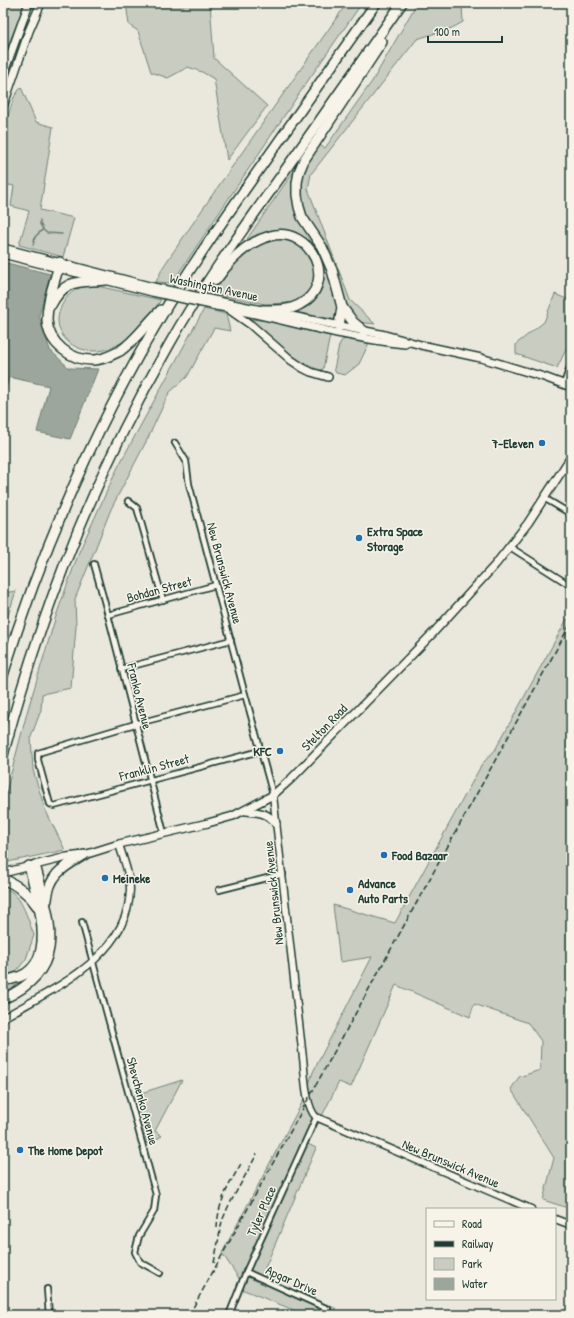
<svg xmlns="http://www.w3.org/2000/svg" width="574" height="1318" font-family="'Patrick Hand',sans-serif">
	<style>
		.green { fill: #c8ccc1; stroke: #74847a }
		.water { fill: #9ca69c; stroke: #6a7c72 }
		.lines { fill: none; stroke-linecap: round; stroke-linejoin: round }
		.stream { stroke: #6a7c72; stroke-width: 1.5 }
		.minor-casing { stroke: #1f3d34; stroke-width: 8 }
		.tertiary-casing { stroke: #1f3d34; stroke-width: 9 }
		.secondary-casing { stroke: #1f3d34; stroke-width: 10 }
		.motorway-casing { stroke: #1f3d34; stroke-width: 12 }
		.minor { stroke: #f7f3e8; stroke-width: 4.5 }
		.tertiary { stroke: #f7f3e8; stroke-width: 6 }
		.secondary { stroke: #f7f3e8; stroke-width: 7 }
		.motorway { stroke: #f7f3e8; stroke-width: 9 }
		.rail { stroke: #1f3d34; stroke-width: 1.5; stroke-dasharray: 6 3; stroke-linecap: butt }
		.secondary-bridge-casing { stroke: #1f3d34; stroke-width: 10; stroke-linecap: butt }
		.secondary-bridge { stroke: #f7f3e8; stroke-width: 7 }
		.poi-dot { fill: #1f6fb2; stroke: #f7f3e8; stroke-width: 1.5 }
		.labels { text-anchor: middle; stroke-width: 3; stroke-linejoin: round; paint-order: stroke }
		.street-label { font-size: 13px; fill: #1f3d34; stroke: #f7f3e8 }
		.poi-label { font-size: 13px; font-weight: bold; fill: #1f3d34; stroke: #f7f3e8; text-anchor: start }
	</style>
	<rect width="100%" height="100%" fill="#eae8dd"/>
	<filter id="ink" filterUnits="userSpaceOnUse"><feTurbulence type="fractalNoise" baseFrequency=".025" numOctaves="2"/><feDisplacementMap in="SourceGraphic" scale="8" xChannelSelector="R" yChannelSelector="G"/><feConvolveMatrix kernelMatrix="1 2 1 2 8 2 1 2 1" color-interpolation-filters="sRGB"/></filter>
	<g filter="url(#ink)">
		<g class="green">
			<path d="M3 3H26L9 43 3 62Z"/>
			<path d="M126 3H210L214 58 267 106 227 160 214 79 202 72 188 67 168 78 151 72 138 31 129 25Z"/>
			<path d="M347 3H362L305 85 172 283 156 282 163 267 215 191Z"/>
			<path d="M417 3H466L462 5 463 22 452 28 417 39 311 174 308 189 350 300 375 324 357 322 348 311 315 230 304 211 300 193 302 173 317 144 325 148 373 80Z"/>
			<path d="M21 87 36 122 53 127 40 210 74 218 63 257 19 245 29 211 11 206 14 186 4 184 3 186V131L14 97Z"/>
			<path d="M300 162 294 189 324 256 339 307 337 320 295 312 296 310 306 305 322 268 320 260 314 249 303 238 249 241 247 239Z"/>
			<path d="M280 238 290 239 306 249 316 265 313 287 307 295 292 306 289 303 265 304 215 294 213 292C232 264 245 245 280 238Z"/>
			<path d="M87 286H97L161 300C151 314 141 329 127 339 118 345 107 351 96 351 69 352 48 329 63 303 66 298 70 293 75 290 78 288 83 287 87 286Z"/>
			<path d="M555 294 571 301V339L557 368 516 354V344L544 322Z"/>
			<path d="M204 309 226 314 230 331 214 328 187 377 169 393 148 438 111 509 94 552 75 599 76 627 71 688 42 694 41 710 31 737 33 770 45 809 65 850 3 863V804L28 709 56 616 79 552 118 467Z"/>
			<path d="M250 319 269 321 330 336 323 369 318 371C291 361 270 338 250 319Z"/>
			<path d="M346 339 369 343 359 364 345 375 336 373 334 369 339 345 342 340Z"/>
			<path d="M16 591 3 631V593Z"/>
			<path d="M567 619 571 622V1209L543 1200 554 1158 511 1089 519 1077 540 1070 541 1041 528 1023 474 1004 470 1017 396 985 351 1087 339 1082 308 1144 316 1148 265 1268 273 1282 337 1309 324 1315H306L239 1288 242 1283 222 1253 304 1099 313 1072 372 957 340 962 333 905 395 923 482 764 495 750Z"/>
			<path d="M3 889C21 889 28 921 34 935L26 959 14 974 3 973Z"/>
			<path d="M35 973 28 981 3 997V983H11Z"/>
			<path d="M182 1080 155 1131 162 1136 147 1144 135 1095Z"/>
		</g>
		<path class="water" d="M3 262 50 274 39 316 50 350 69 368 98 369 70 439 37 432 49 386 9 377 3 399Z"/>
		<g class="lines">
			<g class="stream">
				<path d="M43 230 47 233 62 234"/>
				<path d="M33 245 35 237 43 229 40 224V220"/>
			</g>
			<g class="minor-casing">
				<g id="minor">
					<path d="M564 384 571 364"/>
					<path d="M175 443 186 461 189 484 243 687 273 795"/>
					<path d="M544 498 571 514"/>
					<path d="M128 501 137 508 163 600"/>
					<path d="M510 547 568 584"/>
					<path d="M94 564 108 615 164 833"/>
					<path d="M108 615 216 585"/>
					<path d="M121 669 231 640"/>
					<path d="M245 695 135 724 38 753V760L50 804 54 806 260 751"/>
					<path d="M219 890 283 874"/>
					<path d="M82 922 156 1195 154 1211 139 1236 135 1252 140 1262 160 1273"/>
					<path d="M246 1272 328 1309"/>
					<path d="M47 1289 49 1315"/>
					<path d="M229 1315 246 1272 316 1118"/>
				</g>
			</g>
			<g class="tertiary-casing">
				<g id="tertiary">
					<path d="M273 795 303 1058C305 1074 305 1106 316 1117L531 1209"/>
					<path d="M3 1018C52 989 129 957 130 889 130 873 123 859 119 844"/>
					<path d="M555 1219 571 1225"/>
				</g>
			</g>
			<g class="secondary-casing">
				<g id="secondary">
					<path d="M3 75 29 3"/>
					<path d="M3 107 29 31 41 3"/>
					<path d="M3 248 153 287"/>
					<path d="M3 254 152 292"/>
					<path d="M218 301 385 335 421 345 481 358 544 377 571 387"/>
					<path d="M216 306C279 317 341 338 405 344"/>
					<path d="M231 311 251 325 291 360 303 368 311 372 328 377"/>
					<path d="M246 811C259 812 269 813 276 824"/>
					<path d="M3 873 67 857 84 855 119 844 208 823 233 816 273 795 291 779 434 632 495 565 528 523 571 457"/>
				</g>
			</g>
			<g class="motorway-casing">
				<g id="motorway">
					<path d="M60 262C55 281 47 300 47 320 48 343 71 361 94 360 103 360 112 355 120 351 136 340 147 323 161 310"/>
					<path d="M216 280C229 261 247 242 270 236 311 225 340 284 299 305 288 311 275 310 263 310"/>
					<path d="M51 305C66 277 80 283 106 280"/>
					<path d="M342 307 353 322 365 332"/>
					<path d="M339 326 342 307 332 270 322 247 302 217 299 207 297 195V183L299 172 304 160 382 42"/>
					<path d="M3 675C43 545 98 420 169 303 195 260 224 219 253 178 294 119 335 61 376 3"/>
					<path d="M3 755C41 611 95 474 169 345 202 286 242 231 281 176 321 118 362 61 402 3"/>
					<path d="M3 879C17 885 29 893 37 906"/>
					<path d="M47 900C49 874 64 867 84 855"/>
					<path d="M3 980C64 977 38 902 29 866"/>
					<path d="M3 999C70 969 50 921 35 865"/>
				</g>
			</g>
			<use href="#minor" class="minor"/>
			<use href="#tertiary" class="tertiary"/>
			<use href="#secondary" class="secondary"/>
			<use href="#motorway" class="motorway"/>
			<g class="rail">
				<path d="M217 1228C218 1201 229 1185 242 1162"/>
				<path d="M214 1263 222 1221 228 1207 257 1154"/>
				<path d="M189 1315 571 623"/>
			</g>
			<g class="secondary-bridge-casing">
				<g id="secondary-bridge">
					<path d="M153 287 218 301"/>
					<path d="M152 292 216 306"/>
				</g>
			</g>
			<use href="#secondary-bridge" class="secondary-bridge"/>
		</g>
	</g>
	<g class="poi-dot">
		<circle cx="542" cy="443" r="4"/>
		<circle cx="359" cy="538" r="4"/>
		<circle cx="280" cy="751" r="4"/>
		<circle cx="384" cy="855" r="4"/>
		<circle cx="105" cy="878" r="4"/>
		<circle cx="350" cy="890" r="4"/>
		<circle cx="20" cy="1150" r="4"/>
	</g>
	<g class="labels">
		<g class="street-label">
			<text transform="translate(214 287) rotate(12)" y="5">Washington Avenue</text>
			<text transform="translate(225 573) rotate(75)" y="5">New Brunswick Avenue</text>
			<text transform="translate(159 589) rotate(-15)" y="5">Bohdan Street</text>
			<text transform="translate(140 696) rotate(76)" y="5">Franko Avenue</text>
			<text transform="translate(324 727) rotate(-46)" y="5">Stelton Road</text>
			<text transform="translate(154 767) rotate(-15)" y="5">Franklin Street</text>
			<text transform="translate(273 893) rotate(-96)" y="5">New Brunswick Avenue</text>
			<text transform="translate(143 1101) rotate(75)" y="5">Shevchenko Avenue</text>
			<text transform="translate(451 1163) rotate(23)" y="5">New Brunswick Avenue</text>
			<text transform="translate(261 1211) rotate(-66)" y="5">Tyler Place</text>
			<text transform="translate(292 1280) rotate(24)" y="5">Apgar Drive</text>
		</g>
		<g class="poi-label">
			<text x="534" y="448" text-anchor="end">7-Eleven</text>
			<text x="367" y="536">Extra Space<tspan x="367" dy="15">Storage</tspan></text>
			<text x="272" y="756" text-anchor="end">KFC</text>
			<text x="392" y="860">Food Bazaar</text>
			<text x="113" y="883">Meineke</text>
			<text x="358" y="888">Advance<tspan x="358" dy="15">Auto Parts</tspan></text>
			<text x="28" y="1155">The Home Depot</text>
		</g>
	</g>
	<rect width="574" height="1318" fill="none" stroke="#f7f3e8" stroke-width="16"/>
	<rect x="8" y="8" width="558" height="1302" fill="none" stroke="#1f3d34" stroke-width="1.5" filter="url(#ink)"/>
	<rect x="426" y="1208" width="130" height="92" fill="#f7f3e8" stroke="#a1aaa0"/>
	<rect x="434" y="1221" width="20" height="6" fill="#f7f3e8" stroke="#a1aaa0"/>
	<text x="462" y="1228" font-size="12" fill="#1f3d34">Road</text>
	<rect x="434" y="1241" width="20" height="6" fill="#1f3d34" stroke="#a1aaa0"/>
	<text x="462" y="1248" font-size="12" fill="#1f3d34">Railway</text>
	<rect x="434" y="1258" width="20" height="12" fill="#c8ccc1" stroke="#a1aaa0"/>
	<text x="462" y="1268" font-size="12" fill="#1f3d34">Park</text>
	<rect x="434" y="1278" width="20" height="12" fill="#9ca69c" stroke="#a1aaa0"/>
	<text x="462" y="1288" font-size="12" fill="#1f3d34">Water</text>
	<path d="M428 36v6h74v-6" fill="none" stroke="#1f3d34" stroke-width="2"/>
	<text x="434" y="36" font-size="12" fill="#1f3d34" stroke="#f7f3e8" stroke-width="3" paint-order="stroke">100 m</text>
</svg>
